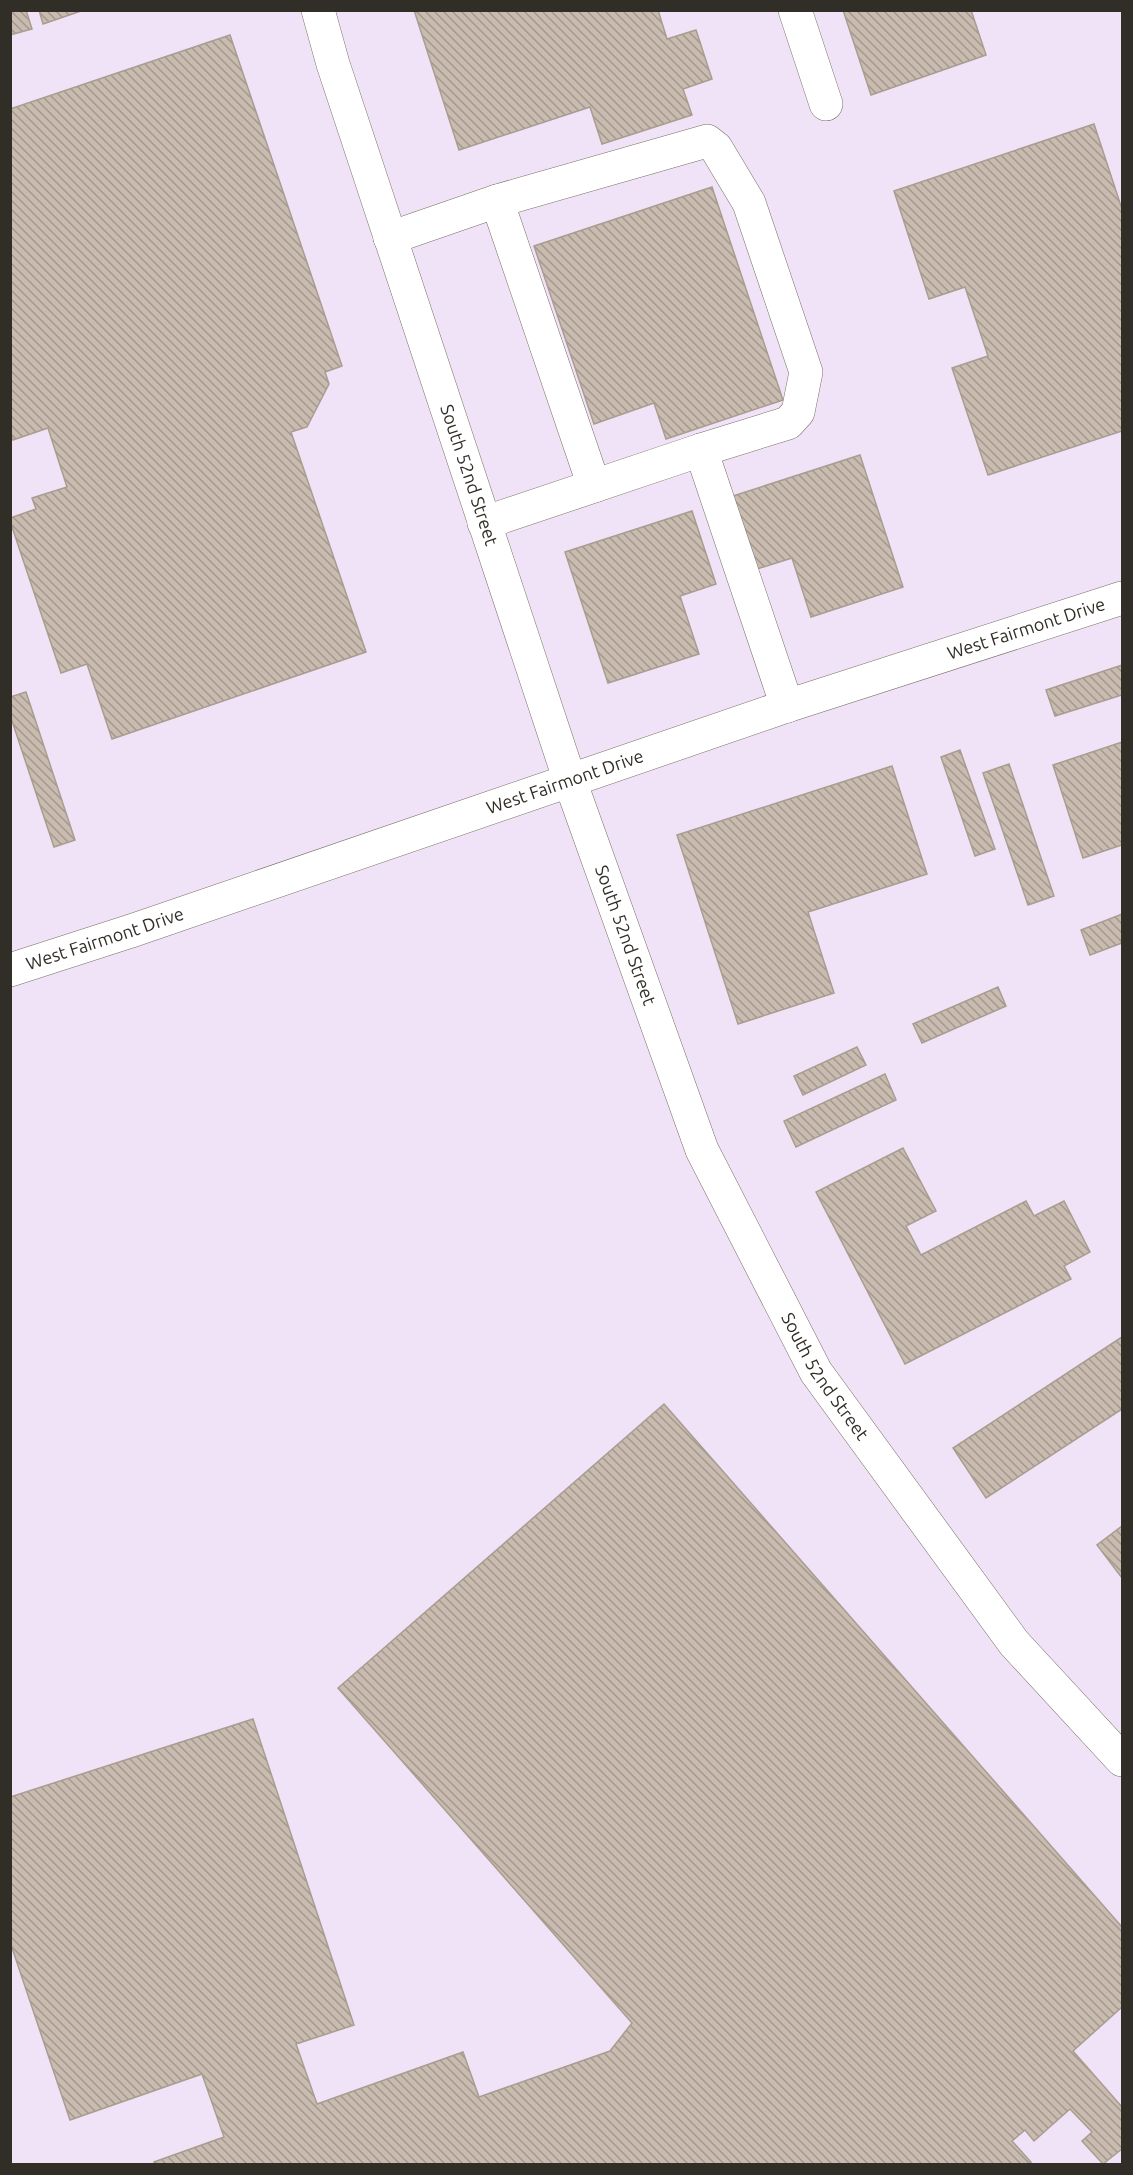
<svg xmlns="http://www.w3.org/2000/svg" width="1133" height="2175" font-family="Ubuntu,sans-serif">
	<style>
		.industrial { fill: #f0e3f7 }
		.building { fill: url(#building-back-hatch); stroke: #a99c90; stroke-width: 1.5 }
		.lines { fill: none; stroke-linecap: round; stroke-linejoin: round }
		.minor-casing { stroke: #797062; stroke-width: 34 }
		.minor { stroke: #fff; stroke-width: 33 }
		.labels { text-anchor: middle; stroke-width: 4.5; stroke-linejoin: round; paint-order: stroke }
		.street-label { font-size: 18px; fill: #312d27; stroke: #fff }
	</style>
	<defs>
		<pattern id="building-back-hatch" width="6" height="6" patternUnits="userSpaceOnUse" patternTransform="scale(1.5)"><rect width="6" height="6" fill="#c9bbaf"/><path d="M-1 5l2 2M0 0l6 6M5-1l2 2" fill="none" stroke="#a4988e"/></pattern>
	</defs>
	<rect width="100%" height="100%" fill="#fbf1e1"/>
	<rect class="industrial" x="11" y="11" width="1111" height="2153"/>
	<g class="building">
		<path d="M10 10H26L32 29 10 35Z"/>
		<path d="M39 10H84L43 24Z"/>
		<path d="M414 10H658L667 39 696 30 712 79 683 89 692 115 602 144 590 107 459 150Z"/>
		<path d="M843 10H971L986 55 871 95Z"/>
		<path d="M230 35 342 366 325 372 329 384 307 427 291 432 366 652 112 739 87 664 61 673 10 521V518L36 509 32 498 67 487 48 428 13 440 10 432V109Z"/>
		<path d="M1094 124 1122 209V431L988 475 952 368 988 356 965 287 929 299 894 191Z"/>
		<path d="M712 187 783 400 666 439 654 403 594 424 534 246Z"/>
		<path d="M860 455 903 587 811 617 792 558 757 569 733 496Z"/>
		<path d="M692 511 716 584 680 596 699 654 608 683 565 552Z"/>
		<path d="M1122 665V695L1055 716 1046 690Z"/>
		<path d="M26 692 75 840 54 847 10 715V697Z"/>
		<path d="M1122 742V845L1083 858 1053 765Z"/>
		<path d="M960 750 995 849 975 856 941 757Z"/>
		<path d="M1009 764 1054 896 1028 905 983 773Z"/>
		<path d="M892 766 927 874 808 912 834 993 738 1024 677 835Z"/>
		<path d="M1122 914V943L1090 955 1081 930Z"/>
		<path d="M998 987 1006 1006 922 1043 913 1024Z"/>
		<path d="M857 1047 866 1065 803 1095 794 1076Z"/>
		<path d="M885 1074 896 1100 796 1147 784 1121Z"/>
		<path d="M903 1148 936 1211 906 1226 921 1255 1026 1201 1034 1216 1064 1201 1090 1252 1064 1266 1071 1279 905 1364 816 1192Z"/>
		<path d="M1122 1337V1409L986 1498 953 1448Z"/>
		<path d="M664 1404 1122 1927V2007L1073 2051 1122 2107V2149L1103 2164 1082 2141 1092 2132 1070 2109 1034 2141 1025 2130 1012 2141 1031 2162 1028 2164H155L154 2162 224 2137 202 2074 70 2120 10 1942V1797L253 1719 354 2025 296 2044 317 2104 463 2052 479 2097 610 2051 632 2023 338 1688Z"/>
		<path d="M1122 1526V1578L1097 1545Z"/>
	</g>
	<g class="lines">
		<g class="minor-casing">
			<g id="minor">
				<path id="s1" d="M318 10 333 64 570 781 702 1150 816 1372 1014 1643 1122 1760"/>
				<path d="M795 10 826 104"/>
				<path d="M497 201 707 141 716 148 749 203 806 372 798 412 788 423 701 450"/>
				<path d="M390 238 497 201 594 486"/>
				<path d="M484 523 701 450 787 706"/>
				<path id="s2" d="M10 970 134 930 787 706 1122 598"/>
			</g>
		</g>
		<use href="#minor" class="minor"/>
	</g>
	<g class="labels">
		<g class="street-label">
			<text dy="6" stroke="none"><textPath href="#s1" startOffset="489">South 52nd Street</textPath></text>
			<text dy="6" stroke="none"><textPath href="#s2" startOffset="1072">West Fairmont Drive</textPath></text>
			<text dy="6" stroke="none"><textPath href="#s2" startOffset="586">West Fairmont Drive</textPath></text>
			<text dy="6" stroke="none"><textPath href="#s1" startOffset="975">South 52nd Street</textPath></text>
			<text dy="6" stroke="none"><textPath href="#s2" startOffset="100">West Fairmont Drive</textPath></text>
			<text dy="6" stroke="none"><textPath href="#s1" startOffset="1461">South 52nd Street</textPath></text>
		</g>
	</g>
	<rect width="1133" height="2175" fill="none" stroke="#312d27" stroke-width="24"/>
</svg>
